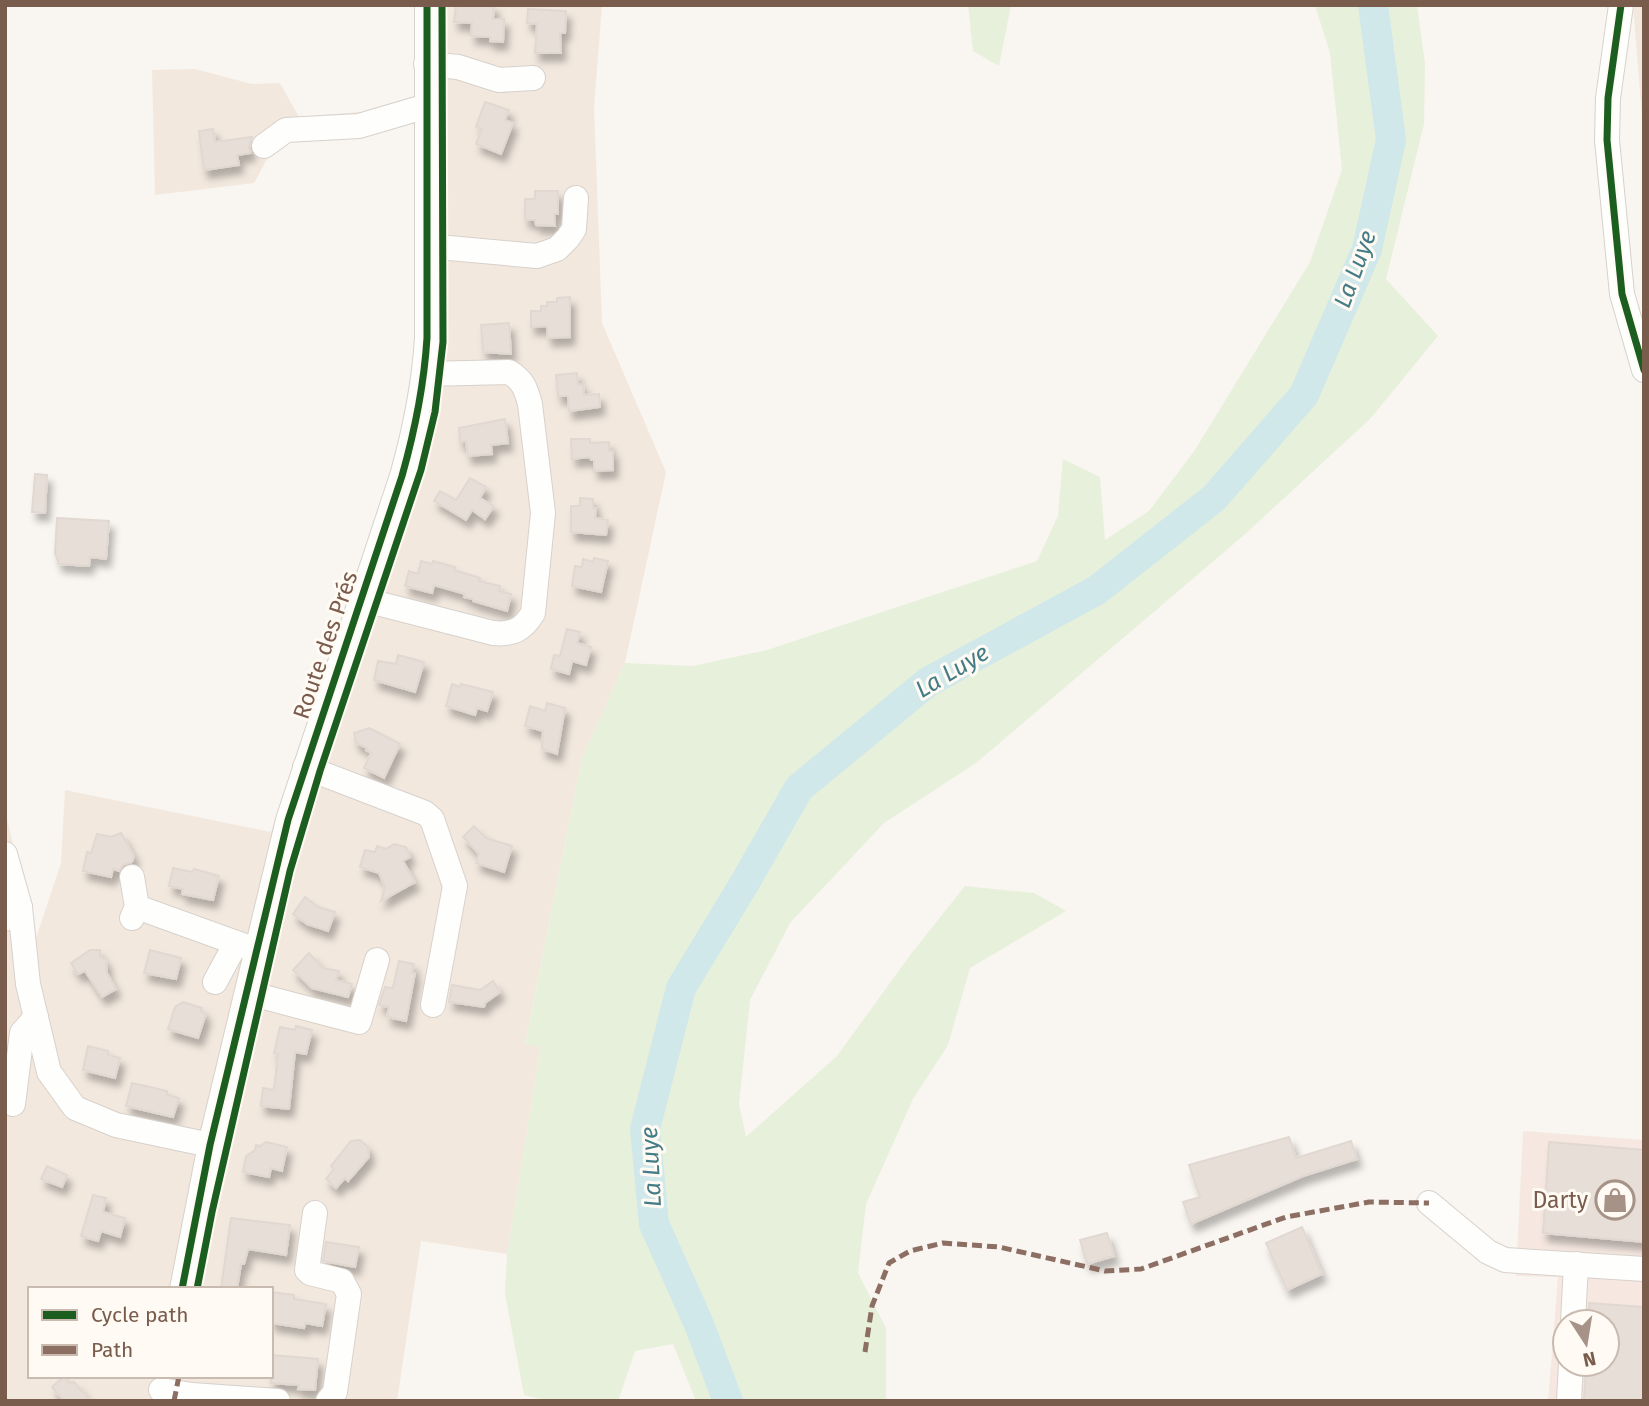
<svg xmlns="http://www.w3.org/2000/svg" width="1649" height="1406" font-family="'Fira Sans',sans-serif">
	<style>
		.residential { fill: #f2e8de; fill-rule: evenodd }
		.commercial { fill: #f6e8e1; fill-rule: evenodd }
		.green { fill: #e7f0db }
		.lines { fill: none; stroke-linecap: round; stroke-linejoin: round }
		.river { stroke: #d0e8ea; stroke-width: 30 }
		.building { fill: #e6ded7; stroke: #e2d8d2; stroke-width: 2; filter: url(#shadow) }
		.minor-casing { stroke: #d7d1cb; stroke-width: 26 }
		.minor { stroke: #fefefd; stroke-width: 24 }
		.quiet { stroke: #8d6e63; stroke-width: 5; stroke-dasharray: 10 5; stroke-linecap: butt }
		.cycleway-casing { stroke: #fffaf3; stroke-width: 11 }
		.cycleway { stroke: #1b5e20; stroke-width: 7 }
		.labels { text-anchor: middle; stroke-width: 6; stroke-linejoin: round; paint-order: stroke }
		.street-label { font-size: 23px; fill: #7a5c4d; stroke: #fffaf3 }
		.poi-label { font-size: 23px; fill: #7a5c4d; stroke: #fffaf3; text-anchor: end }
		.water-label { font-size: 24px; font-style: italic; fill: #437c86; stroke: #fffaf3 }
	</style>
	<defs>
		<filter id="shadow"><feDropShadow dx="4.5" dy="8" stdDeviation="3.5" flood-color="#0004"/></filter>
	</defs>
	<rect width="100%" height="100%" fill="#f9f5f0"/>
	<g class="residential">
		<path d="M416 5H602L594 107 602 323 666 472 625 663 582 758 525 1044 541 1046 507 1254 421 1241 397 1401H5V811L36 938 61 863 65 790 271 832 363 559 412 402 419 239 416 125 400 120 306 137 273 148 254 183 155 195 152 70 195 69 252 84 280 83 299 117 361 112 415 96ZM30 1289H271V1376H30Z"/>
		<path d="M1633 5H1644V141Z"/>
	</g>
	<path class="commercial" d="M1523 1131 1644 1140V1401H1548L1558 1277 1516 1276ZM1565 1322H1607V1364H1565Z"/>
	<g class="green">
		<path d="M968 5H1011L999 66 973 51Z"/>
		<path d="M1315 5H1417L1425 64 1424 124 1386 279 1438 336 1370 419 1243 536 976 763 884 823 790 923 750 1000 739 1104 746 1137 837 1056 911 954 965 886 1034 893 1066 911 970 968 948 1045 913 1099 866 1204 858 1273 886 1328V1401H696L673 1344 635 1351 618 1401H550L524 1395 505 1294 507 1254 541 1046 525 1045 582 758 625 663 693 666 767 650 1037 561 1058 516 1063 459 1100 477 1105 540 1149 511 1195 450 1310 262 1342 170 1330 53Z"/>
	</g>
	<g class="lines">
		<path class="river" d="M728 1401 698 1322 654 1224 645 1129 681 988 744 884 799 788 928 682 1097 590 1214 498 1304 395 1367 249 1391 140 1373 5"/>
	</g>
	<g class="building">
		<path d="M456 5H494L493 19H504L503 42 490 41V37L471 36 472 23 454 22Z"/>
		<path d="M528 9 566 11 565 33H560L561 53H535L537 24 527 23Z"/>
		<path d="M485 102 509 110 505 120 513 123 501 154 476 144 482 129 476 127Z"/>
		<path d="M213 129 215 142 252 137 249 147 251 153 237 155 239 165 204 170 199 131Z"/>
		<path d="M535 191H558V214H554L555 226 536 225 535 220H525V199H535Z"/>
		<path d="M570 297V337L548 338 547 326 531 327V311H541V306H547V302H557V298Z"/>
		<path d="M509 323 511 354 483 352 481 325Z"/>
		<path d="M577 373 578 385 583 384 584 395 599 394 600 407 569 411 568 396H558L556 375Z"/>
		<path d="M505 419 508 443 491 445 492 454 468 456 466 441 460 442 459 428Z"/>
		<path d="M571 439H590V443L609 442V451H613V470L594 471V460H591L590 457 572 459Z"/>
		<path d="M35 474 47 475 45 513 32 512Z"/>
		<path d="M470 478 486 487 480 498 494 506 485 519 472 510 466 520 434 501 440 491 456 500Z"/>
		<path d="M580 498 593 499V508H596L595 518 608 520 606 535 571 532V506H580Z"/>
		<path d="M57 518 109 521 106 559 90 557 89 566 59 564 55 553Z"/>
		<path d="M594 558 608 561 601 592 572 586 575 566 582 567 583 559 593 562Z"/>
		<path d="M421 561 432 564 433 561 455 567 454 570 480 578 479 581 500 586 499 591 511 594 507 611 473 601V599L464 597 465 594 434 585 432 593 405 586 409 571 418 574Z"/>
		<path d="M567 629 580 632 577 643 591 647 586 665 572 661 569 674 551 669 554 655 560 656Z"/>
		<path d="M398 655 424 662 415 692 374 680 378 661 396 664Z"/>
		<path d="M452 684 460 687 461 684 493 692 487 711 477 708 475 715 446 706Z"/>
		<path d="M547 703 565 708 557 754 542 749 543 731 525 726 530 706 545 711Z"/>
		<path d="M369 728 400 744 384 778 364 768 371 753 366 750 367 748 356 743 354 733Z"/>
		<path d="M474 826 486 838 512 846 504 872 476 863 479 854 463 837Z"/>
		<path d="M121 833 134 856 132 862 123 865 119 871 113 869 111 877 83 871 87 852 91 853 97 834 111 837Z"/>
		<path d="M394 844 406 847 410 857 403 861 415 882 381 901 385 887 379 873 360 867 365 850 375 852 377 846 386 849Z"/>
		<path d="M173 868 192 872 194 869 219 876 213 900 182 894 183 889 169 886Z"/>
		<path d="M305 897 318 907 335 912 328 931 307 924 293 914Z"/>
		<path d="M90 950H100V957L106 959 107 973 116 989 102 997 85 971 78 974 71 963Z"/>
		<path d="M150 950 181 958 176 979 144 973Z"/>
		<path d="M309 953 323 968 339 971 336 980 352 984 348 997 312 988 293 970Z"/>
		<path d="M399 961 414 964 412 973H415L406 1021 387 1017 389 1007 379 1005 385 987 393 988Z"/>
		<path d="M493 981 500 992 485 1003 484 1007 449 1002 452 985 480 990Z"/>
		<path d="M183 1002 202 1008 201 1012 206 1014 198 1038 168 1029 175 1007Z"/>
		<path d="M296 1026 312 1030 306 1054 295 1052 289 1109 261 1106 263 1088 274 1090 278 1054 274 1053 280 1027 295 1030Z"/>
		<path d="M88 1046 108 1051V1055L120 1058 115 1078 83 1070Z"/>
		<path d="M132 1083 167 1091V1095L179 1098 173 1117 126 1106Z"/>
		<path d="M1289 1137 1296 1158 1351 1141 1357 1159 1303 1176 1191 1224 1183 1202 1200 1197 1189 1165Z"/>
		<path d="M360 1140 368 1147 369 1157 348 1181 345 1178 336 1188 326 1179 334 1169 331 1166 351 1141Z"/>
		<path d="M266 1142 287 1147 282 1171 271 1168 269 1177 243 1172 246 1156 255 1150 256 1145 260 1146Z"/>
		<path d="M1549 1142 1644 1150V1242L1543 1233Z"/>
		<path d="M47 1166 67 1175 62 1187 41 1179Z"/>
		<path d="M93 1195 106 1198 103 1212 125 1218 120 1237 101 1231 98 1241 81 1236Z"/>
		<path d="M231 1218 290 1225 286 1255 248 1249 244 1264H241L237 1289H221Z"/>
		<path d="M1302 1227 1322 1274 1287 1290 1266 1243Z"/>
		<path d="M1107 1233 1114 1256 1087 1264 1080 1240Z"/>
		<path d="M326 1242 359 1247 355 1267 323 1261Z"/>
		<path d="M271 1292 294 1295V1299L326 1304 322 1326 305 1323 304 1328 271 1323Z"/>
		<path d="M1589 1303 1644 1307V1401H1584L1586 1364H1607V1322H1588Z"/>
		<path d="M271 1355 318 1359 315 1390 298 1389 299 1385 271 1383Z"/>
		<path d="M64 1376 70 1383 74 1382 91 1401H64L52 1387Z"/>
	</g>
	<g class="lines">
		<g class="minor-casing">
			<g id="minor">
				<path d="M1621 5 1608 98 1607 140 1622 294 1644 370"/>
				<path d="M426 64 458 67 499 80 533 78"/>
				<path d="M264 146 286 130 359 126 427 106"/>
				<path d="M427 246 537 256 557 249 568 238 574 229 576 198"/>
				<path d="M361 599 493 633C512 635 523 630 533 613L543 513 530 404C526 389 523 380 509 372L425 374"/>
				<path d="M305 767 425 813 432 819 455 886 433 1005"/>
				<path d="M5 854 20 907"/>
				<path d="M132 877 137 907 132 918"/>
				<path d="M137 907 256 950"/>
				<path d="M5 919 20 907 28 984 49 1072 75 1108 116 1125 210 1145"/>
				<path d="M215 982 236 943"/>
				<path d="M260 996 359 1022 377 960"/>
				<path d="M13 1104 22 1033 36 1017"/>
				<path d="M1429 1203 1488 1252 1505 1260 1644 1269"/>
				<path d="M315 1213 307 1270 310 1273 342 1281 349 1294 335 1392 328 1401"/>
				<path d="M182 1289 210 1145 288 820 402 476C415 430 424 386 427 338V5"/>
				<path d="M1573 1322 1576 1264"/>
				<path d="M161 1390 192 1395 278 1401"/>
				<path d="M1569 1401 1571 1364"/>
			</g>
		</g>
		<use href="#minor" class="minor"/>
		<g class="quiet">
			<path d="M865 1352 872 1306 889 1263 910 1251 943 1243 999 1247 1105 1271 1141 1269 1286 1217 1369 1202 1429 1203"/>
			<path d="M174 1401 179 1376"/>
		</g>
		<g class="cycleway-casing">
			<g id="cycleway">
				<path d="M1621 5 1608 98 1607 140 1622 294 1644 370"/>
				<path d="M182 1289 210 1145 288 820 402 476C415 430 424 386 427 338V5"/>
				<path d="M197 1289 212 1212 290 871 320 771 421 470 435 412 443 342 442 5"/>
			</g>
		</g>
		<use href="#cycleway" class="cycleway"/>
	</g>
	<defs>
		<g id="shop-ring" transform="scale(2.0125)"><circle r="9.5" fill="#fffaf3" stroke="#a69286" stroke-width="1.5"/><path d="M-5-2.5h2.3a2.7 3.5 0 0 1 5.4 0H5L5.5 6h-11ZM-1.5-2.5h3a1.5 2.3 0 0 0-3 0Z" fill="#a69286"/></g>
	</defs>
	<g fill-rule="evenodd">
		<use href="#shop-ring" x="1615" y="1200"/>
	</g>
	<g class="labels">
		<g class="street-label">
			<text transform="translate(325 645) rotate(-71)" y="8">Route des Prés</text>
		</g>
		<g class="poi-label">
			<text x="1588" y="1208">Darty</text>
		</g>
		<g class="water-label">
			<text transform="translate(1355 269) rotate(-70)" y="8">La Luye</text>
			<text transform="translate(952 671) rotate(-31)" y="8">La Luye</text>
			<text transform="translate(651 1167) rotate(-93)" y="8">La Luye</text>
		</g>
	</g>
	<rect width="1649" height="1406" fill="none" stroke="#7a5c4d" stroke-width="14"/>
	<rect x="28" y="1287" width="245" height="91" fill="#fffaf3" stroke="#cabbb1" stroke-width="2"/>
	<rect x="42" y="1310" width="35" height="10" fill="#1b5e20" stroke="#cabbb1" stroke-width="2"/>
	<text x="91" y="1322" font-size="21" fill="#7a5c4d">Cycle path</text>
	<rect x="42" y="1345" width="35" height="10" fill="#8d6e63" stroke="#cabbb1" stroke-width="2"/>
	<text x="91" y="1357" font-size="21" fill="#7a5c4d">Path</text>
	<g transform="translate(1586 1343) rotate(168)"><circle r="33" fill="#fffaf3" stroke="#cabbb1" stroke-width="2"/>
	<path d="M0-5L12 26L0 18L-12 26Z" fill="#a69286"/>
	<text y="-10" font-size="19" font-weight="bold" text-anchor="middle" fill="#7a5c4d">N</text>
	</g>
</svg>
